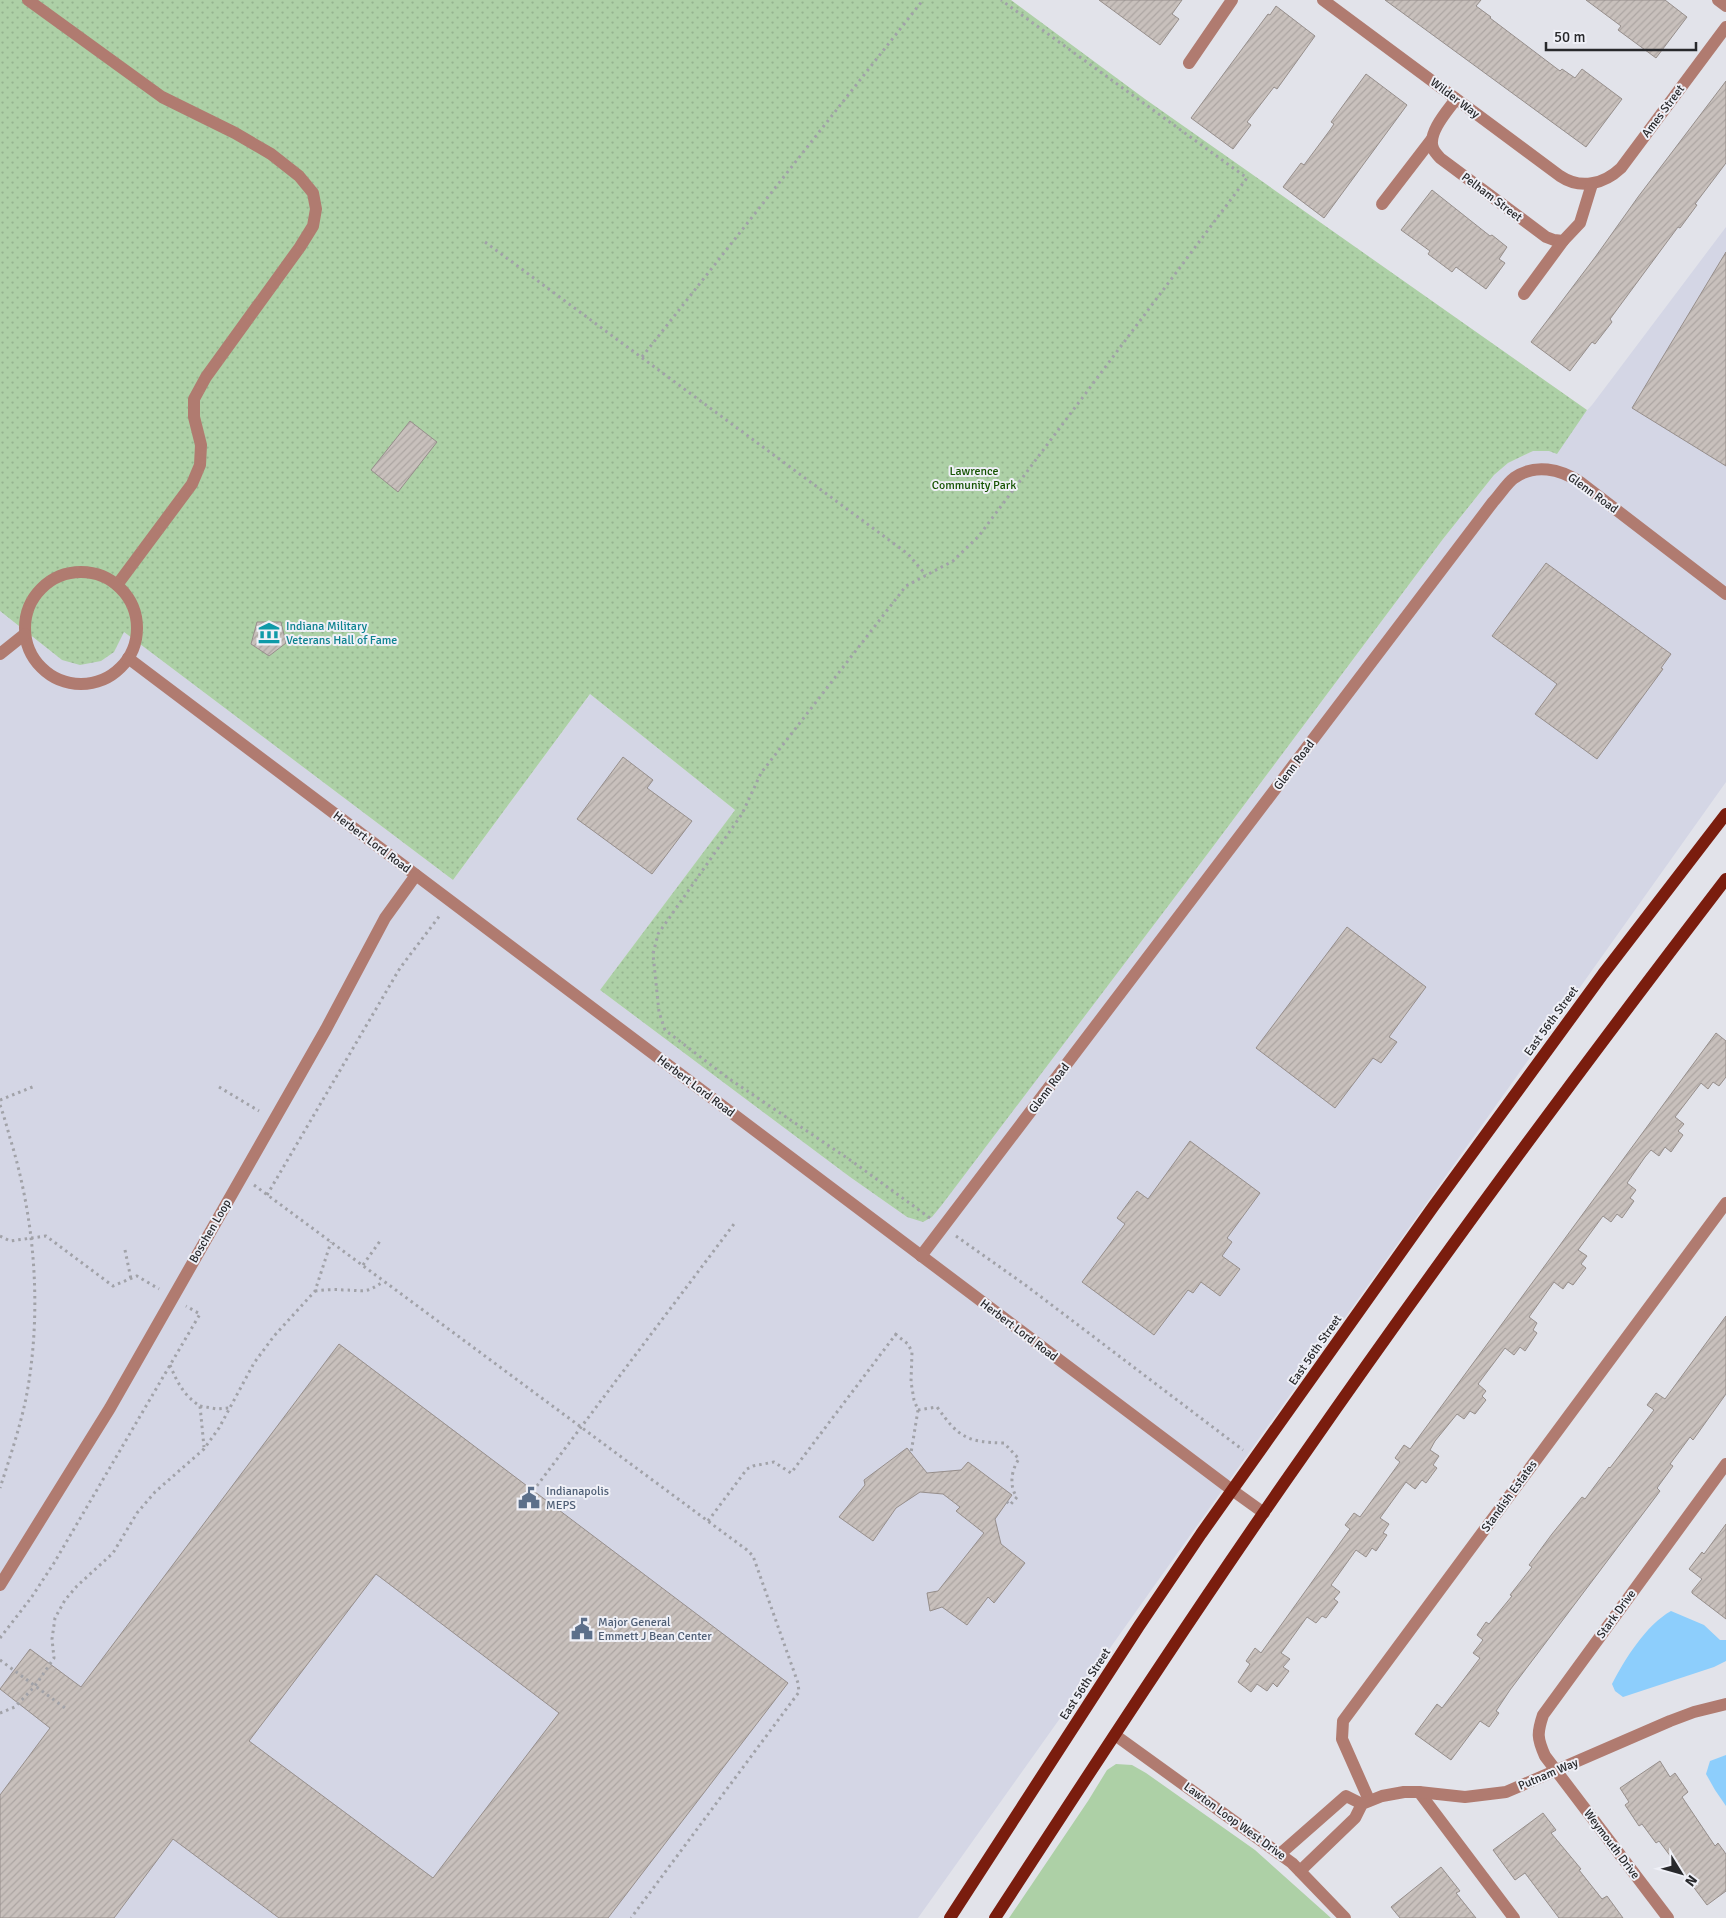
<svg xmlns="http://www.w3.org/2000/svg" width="1726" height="1918" font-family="Signika,sans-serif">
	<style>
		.built { fill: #d4d6e5 }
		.green { fill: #add0a6 }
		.park { fill: url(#park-dots) }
		.water { fill: #8dcefc }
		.building { fill: url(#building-hatch); stroke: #968e8b; fill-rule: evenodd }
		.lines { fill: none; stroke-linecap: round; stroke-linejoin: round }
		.path { stroke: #a1a2a8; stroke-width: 3; stroke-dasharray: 2.5 4; stroke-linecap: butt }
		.minor { stroke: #b07b70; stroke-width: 12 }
		.major { stroke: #7a1d0e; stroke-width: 12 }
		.labels { text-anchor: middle; stroke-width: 4; stroke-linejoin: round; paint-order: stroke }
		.street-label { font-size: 12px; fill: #28292c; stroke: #eff0f7 }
		.park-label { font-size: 12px; fill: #165302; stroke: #eff0f7 }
		.culture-label { font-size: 12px; fill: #0d838f; stroke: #eff0f7; text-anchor: start }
		.service-label { font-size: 12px; fill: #4e5e75; stroke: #eff0f7; text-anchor: start }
	</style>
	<defs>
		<pattern id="park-dots" width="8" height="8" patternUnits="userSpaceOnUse" patternTransform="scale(1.25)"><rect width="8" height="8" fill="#add0a6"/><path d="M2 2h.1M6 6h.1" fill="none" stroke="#95b38f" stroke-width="1.8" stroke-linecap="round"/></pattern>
		<pattern id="building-hatch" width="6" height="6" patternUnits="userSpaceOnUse" patternTransform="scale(1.25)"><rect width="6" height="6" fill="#c8c0bc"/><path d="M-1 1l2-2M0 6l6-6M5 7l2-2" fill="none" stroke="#aca5a2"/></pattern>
	</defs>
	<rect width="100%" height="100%" fill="#e2e3ea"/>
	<path class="built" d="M1726 227V782L918 1918H0V611L62 660 124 632 453 880 590 694 735 810 600 990 850 1177 907 1217H932L1209 852 1443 539 1494 475 1508 463 1533 451H1549L1592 405Z"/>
	<path class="green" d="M1116 1764 1132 1765 1146 1773 1255 1850 1331 1918H1009L1088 1801 1107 1770Z"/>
	<path class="park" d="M0 0H1011L1145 99 1587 410 1557 454 1549 451H1533L1508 463 1494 475 1443 539 1209 852 941 1206 932 1217 923 1222 907 1217 850 1177 600 990 735 810 590 694 453 880 124 632 114 652 101 661 80 665 62 660 0 611Z"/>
	<g class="water">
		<path d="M1671 1611 1704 1625 1720 1640H1726V1661L1714 1667 1623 1697 1615 1691 1612 1684C1625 1659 1646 1625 1671 1611Z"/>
		<path d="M1726 1755V1806L1715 1790 1706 1774 1710 1761Z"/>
	</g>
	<g class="building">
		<path d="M1099 0H1182L1172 14 1179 19 1160 45Z"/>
		<path d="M1385 0H1481L1476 6 1491 17 1490 18 1560 71 1562 69 1575 78 1582 69 1622 99 1586 147Z"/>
		<path d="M1586 0H1665L1687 17 1656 58 1618 30 1621 26Z"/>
		<path d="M1276 6 1315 36 1277 89 1274 87 1247 122 1251 125 1233 149 1191 118 1268 14 1270 15Z"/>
		<path d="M1366 74 1407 105 1324 218 1283 187 1301 163 1304 165 1330 130 1334 124 1331 122Z"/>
		<path d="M1726 81V163L1695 204 1697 205 1680 228 1678 227 1610 319 1612 322 1595 344 1592 342 1570 371 1531 342 1596 256 1638 197Z"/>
		<path d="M1432 190 1490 236 1492 235 1507 247 1499 259 1505 263 1486 289 1456 267 1452 272 1428 254 1430 251 1401 230Z"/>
		<path d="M1726 252V466L1632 408Z"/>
		<path d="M410 421 437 442 398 492 371 470Z"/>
		<path d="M1546 563 1671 654 1661 668 1663 669 1597 759 1535 714 1557 684 1492 636Z"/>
		<path d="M257 622H281L286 643 269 656 251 644Z"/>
		<path d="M623 757 653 780 647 788 692 821 652 874 577 819Z"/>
		<path d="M1347 927 1426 987 1389 1037 1397 1042 1381 1063 1373 1058 1335 1108 1256 1048Z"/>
		<path d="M1716 1033 1726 1041V1077L1719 1086 1713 1082 1708 1089 1701 1083 1675 1117 1684 1124 1678 1131 1683 1135 1671 1152 1665 1147 1659 1156 1651 1150 1645 1157 1627 1183 1636 1190 1630 1198 1634 1201 1622 1218 1617 1214 1611 1222 1603 1216 1578 1250 1587 1256 1581 1264 1586 1268 1573 1285 1568 1282 1563 1289 1554 1282 1529 1317 1537 1323 1533 1330 1537 1333 1525 1351 1520 1347 1514 1355 1505 1348 1478 1384 1486 1391 1482 1396 1486 1400 1475 1414 1470 1411 1464 1419 1457 1414 1435 1441 1430 1450 1439 1456 1433 1465 1437 1468 1426 1483 1422 1480 1415 1489 1406 1482 1380 1518 1389 1524 1383 1533 1387 1535 1376 1551 1372 1548 1366 1557 1356 1550 1331 1585 1340 1592 1334 1599 1338 1602 1326 1618 1322 1616 1316 1623 1307 1617 1281 1653 1290 1659 1283 1667 1289 1671 1277 1687 1273 1683 1267 1691 1257 1684 1251 1692 1238 1682 1250 1664 1246 1661 1255 1648 1261 1653 1350 1529 1345 1525 1354 1513 1360 1517 1400 1462 1395 1458 1404 1445 1410 1449Z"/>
		<path d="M1190 1141 1260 1193 1227 1238 1232 1242 1222 1256 1240 1269 1220 1296 1201 1282 1193 1293 1188 1290 1154 1335 1082 1282 1125 1224 1117 1218 1137 1191 1148 1199Z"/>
		<path d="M1726 1316V1394L1693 1440 1690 1437 1670 1464 1673 1466 1657 1488 1660 1491 1510 1690 1496 1711 1499 1713 1489 1727 1480 1721 1451 1760 1415 1734 1437 1704 1442 1708 1480 1658 1473 1653 1483 1640 1477 1635 1486 1622 1489 1624 1512 1596 1510 1595 1532 1567 1529 1565 1552 1534 1582 1497 1585 1499 1609 1467 1610 1468 1654 1410 1647 1405 1656 1393 1665 1399Z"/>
		<path d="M339 1344 788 1683 608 1918H279L173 1839 114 1918H0V1795L50 1728 0 1689 30 1649 81 1687ZM376 1574 559 1713 433 1878 249 1741Z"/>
		<path d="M907 1448 927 1473 961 1470 968 1462 1012 1495 995 1519 1001 1544 1025 1563 994 1603 988 1597 967 1625 942 1607 930 1611 927 1593 938 1591 984 1533 956 1511 960 1507 943 1494 920 1492 896 1508 873 1541 839 1517 865 1485 864 1480Z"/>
		<path d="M1726 1524V1619L1692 1593V1591L1702 1579 1689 1569 1702 1552 1704 1554Z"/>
		<path d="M1660 1761 1670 1777 1675 1773 1688 1792 1682 1797 1715 1846 1718 1843 1726 1854V1891L1707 1905 1659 1841 1656 1843 1642 1824 1639 1826 1625 1805 1629 1802 1620 1788Z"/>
		<path d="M1543 1813 1556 1830 1551 1833 1581 1869 1579 1870 1602 1899 1607 1896 1623 1918H1559L1525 1873 1515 1880 1493 1850Z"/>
		<path d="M1441 1867 1460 1891 1456 1893 1476 1918H1400L1391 1907Z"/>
	</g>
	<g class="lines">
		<g class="path">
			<path d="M485 242 908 554 926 575"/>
			<path d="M642 357 923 0"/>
			<path d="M219 1087 259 1111"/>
			<path d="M0 1100 35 1086"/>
			<path d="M0 1105C4 1116 7 1127 10 1138 35 1219 42 1309 27 1393 21 1425 10 1457 0 1488"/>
			<path d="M254 1185 747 1550 753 1556 798 1683 799 1692 631 1918"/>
			<path d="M267 1195 400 968 441 914"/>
			<path d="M930 1218 853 1162 728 1078 665 1030 659 1012 653 954 658 934 742 814 761 773 906 586 953 561 978 537 1247 178 1001 0"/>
			<path d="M0 1236 10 1241 46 1236 113 1286 137 1276 159 1289"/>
			<path d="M956 1236 1024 1284 1243 1450"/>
			<path d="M125 1250 131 1279"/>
			<path d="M363 1265 380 1241"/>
			<path d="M315 1291C324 1290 334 1289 343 1290 365 1290 364 1295 384 1281"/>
			<path d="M895 1334 908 1344 912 1352 911 1382 914 1400 918 1410 911 1453"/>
			<path d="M170 1365C177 1382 184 1396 200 1406L204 1447"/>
			<path d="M200 1406 217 1409 229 1408"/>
			<path d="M918 1410 937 1407C959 1438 967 1442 1004 1443L1019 1459C1011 1470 1009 1487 1017 1497L1010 1505 1007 1502"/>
			<path d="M533 1491 734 1224"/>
			<path d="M708 1521 747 1469 753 1466 774 1462 791 1473 899 1330"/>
			<path d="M0 1638 31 1598 54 1563 200 1314 186 1306"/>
			<path d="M0 1660 65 1708"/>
			<path d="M0 1713 15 1707 35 1686 54 1658 52 1639 55 1618 65 1600 77 1586 113 1553 137 1513 155 1492 204 1449 219 1428 254 1363 274 1336 315 1291 331 1242"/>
		</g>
		<g class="minor">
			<path d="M28 0 162 97 235 133 271 154 299 176 313 193 316 209 313 226 300 247 206 377 194 399V417L201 445 200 465 192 484 117 585"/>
			<path d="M1323 0 1560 176C1581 190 1604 184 1621 168L1726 27"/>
			<path d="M1718 0 1726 6"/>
			<path d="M1189 63 1232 0"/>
			<path d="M1456 99C1448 110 1427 133 1433 148 1434 152 1438 155 1440 158L1546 237 1554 240 1563 241 1580 223 1592 184"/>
			<path d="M1382 204 1432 139"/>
			<path d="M1524 294 1563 241"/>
			<circle cx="81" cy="628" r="56"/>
			<path d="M0 654 25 634"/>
			<path d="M128 658 1232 1490 1264 1513"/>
			<path d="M921 1256 1493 502C1500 495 1506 484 1514 478 1535 463 1560 469 1580 482L1726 594"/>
			<path d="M0 1585 110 1408 326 1029 385 918 416 875"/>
			<path d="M1115 1735 1292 1863 1345 1918"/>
			<path d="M1419 1792 1514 1918"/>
			<path d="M1369 1800 1342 1739 1343 1721 1726 1203"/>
			<path d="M1280 1854 1346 1796 1362 1804"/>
			<path d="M1300 1871 1355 1818 1362 1804 1382 1796 1404 1792H1419L1465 1797 1506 1792 1670 1721 1694 1712 1726 1704"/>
			<path d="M1668 1918 1545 1756C1537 1738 1537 1733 1543 1715L1726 1464"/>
		</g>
		<g class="major">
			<path d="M950 1918 1139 1626 1201 1534 1433 1207 1603 974 1726 814"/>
			<path d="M995 1918C1096 1763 1197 1607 1303 1456 1439 1260 1581 1068 1726 879"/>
		</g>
	</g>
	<defs>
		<g id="museum-bare" transform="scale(1.725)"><path d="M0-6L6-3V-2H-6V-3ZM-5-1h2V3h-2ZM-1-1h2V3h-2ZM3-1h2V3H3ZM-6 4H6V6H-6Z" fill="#0f9aa8" stroke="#eff0f7" stroke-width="2.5" paint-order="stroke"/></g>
		<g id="civic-bare" transform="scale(1.725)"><path d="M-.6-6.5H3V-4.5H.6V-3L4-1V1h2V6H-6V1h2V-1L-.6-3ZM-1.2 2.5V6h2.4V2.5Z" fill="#5c6f8a" stroke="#eff0f7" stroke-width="2.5" paint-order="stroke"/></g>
	</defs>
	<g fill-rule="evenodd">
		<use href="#museum-bare" x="269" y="633"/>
		<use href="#civic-bare" x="529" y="1498"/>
		<use href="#civic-bare" x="582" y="1629"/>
	</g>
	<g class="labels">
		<g class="street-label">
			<text transform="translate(1455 98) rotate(37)" y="4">Wilder Way</text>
			<text transform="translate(1663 111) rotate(-53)" y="4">Ames Street</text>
			<text transform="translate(1492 197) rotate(37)" y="4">Pelham Street</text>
			<text transform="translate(1593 493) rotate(36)" y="4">Glenn Road</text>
			<text transform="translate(1294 765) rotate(-53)" y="4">Glenn Road</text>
			<text transform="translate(372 842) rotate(37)" y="4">Herbert Lord Road</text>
			<text transform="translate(1551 1021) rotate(-54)" y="4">East 56th Street</text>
			<text transform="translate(696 1086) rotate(37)" y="4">Herbert Lord Road</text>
			<text transform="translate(1049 1088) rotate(-53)" y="4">Glenn Road</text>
			<text transform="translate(210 1231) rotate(-60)" y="4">Boschen Loop</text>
			<text transform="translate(1019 1330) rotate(37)" y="4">Herbert Lord Road</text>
			<text transform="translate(1315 1350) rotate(-55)" y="4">East 56th Street</text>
			<text transform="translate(1509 1496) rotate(-54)" y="4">Standish Estates</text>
			<text transform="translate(1616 1614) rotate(-54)" y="4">Stark Drive</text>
			<text transform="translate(1085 1684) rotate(-57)" y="4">East 56th Street</text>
			<text transform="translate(1548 1774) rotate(-23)" y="4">Putnam Way</text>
			<text transform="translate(1235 1821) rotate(36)" y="4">Lawton Loop West Drive</text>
			<text transform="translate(1612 1844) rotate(53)" y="4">Weymouth Drive</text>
		</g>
		<g class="park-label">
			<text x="974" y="475">Lawrence<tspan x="974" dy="14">Community Park</tspan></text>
		</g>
		<g class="culture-label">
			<text x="286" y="630">Indiana Military<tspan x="286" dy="14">Veterans Hall of Fame</tspan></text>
		</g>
		<g class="service-label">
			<text x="546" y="1495">Indianapolis<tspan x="546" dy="14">MEPS</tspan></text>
			<text x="598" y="1626">Major General<tspan x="598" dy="14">Emmett J Bean Center</tspan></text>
		</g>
	</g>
	<g transform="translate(1681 1873) rotate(127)" stroke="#eff0f7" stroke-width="4" paint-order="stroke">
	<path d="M0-4L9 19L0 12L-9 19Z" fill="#28292c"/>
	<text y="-8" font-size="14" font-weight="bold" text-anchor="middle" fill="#28292c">N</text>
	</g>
	<path d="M1546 42v8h150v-8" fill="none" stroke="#28292c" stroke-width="2.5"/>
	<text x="1554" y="42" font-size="15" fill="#28292c" stroke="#eff0f7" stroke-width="4" paint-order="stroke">50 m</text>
</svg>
